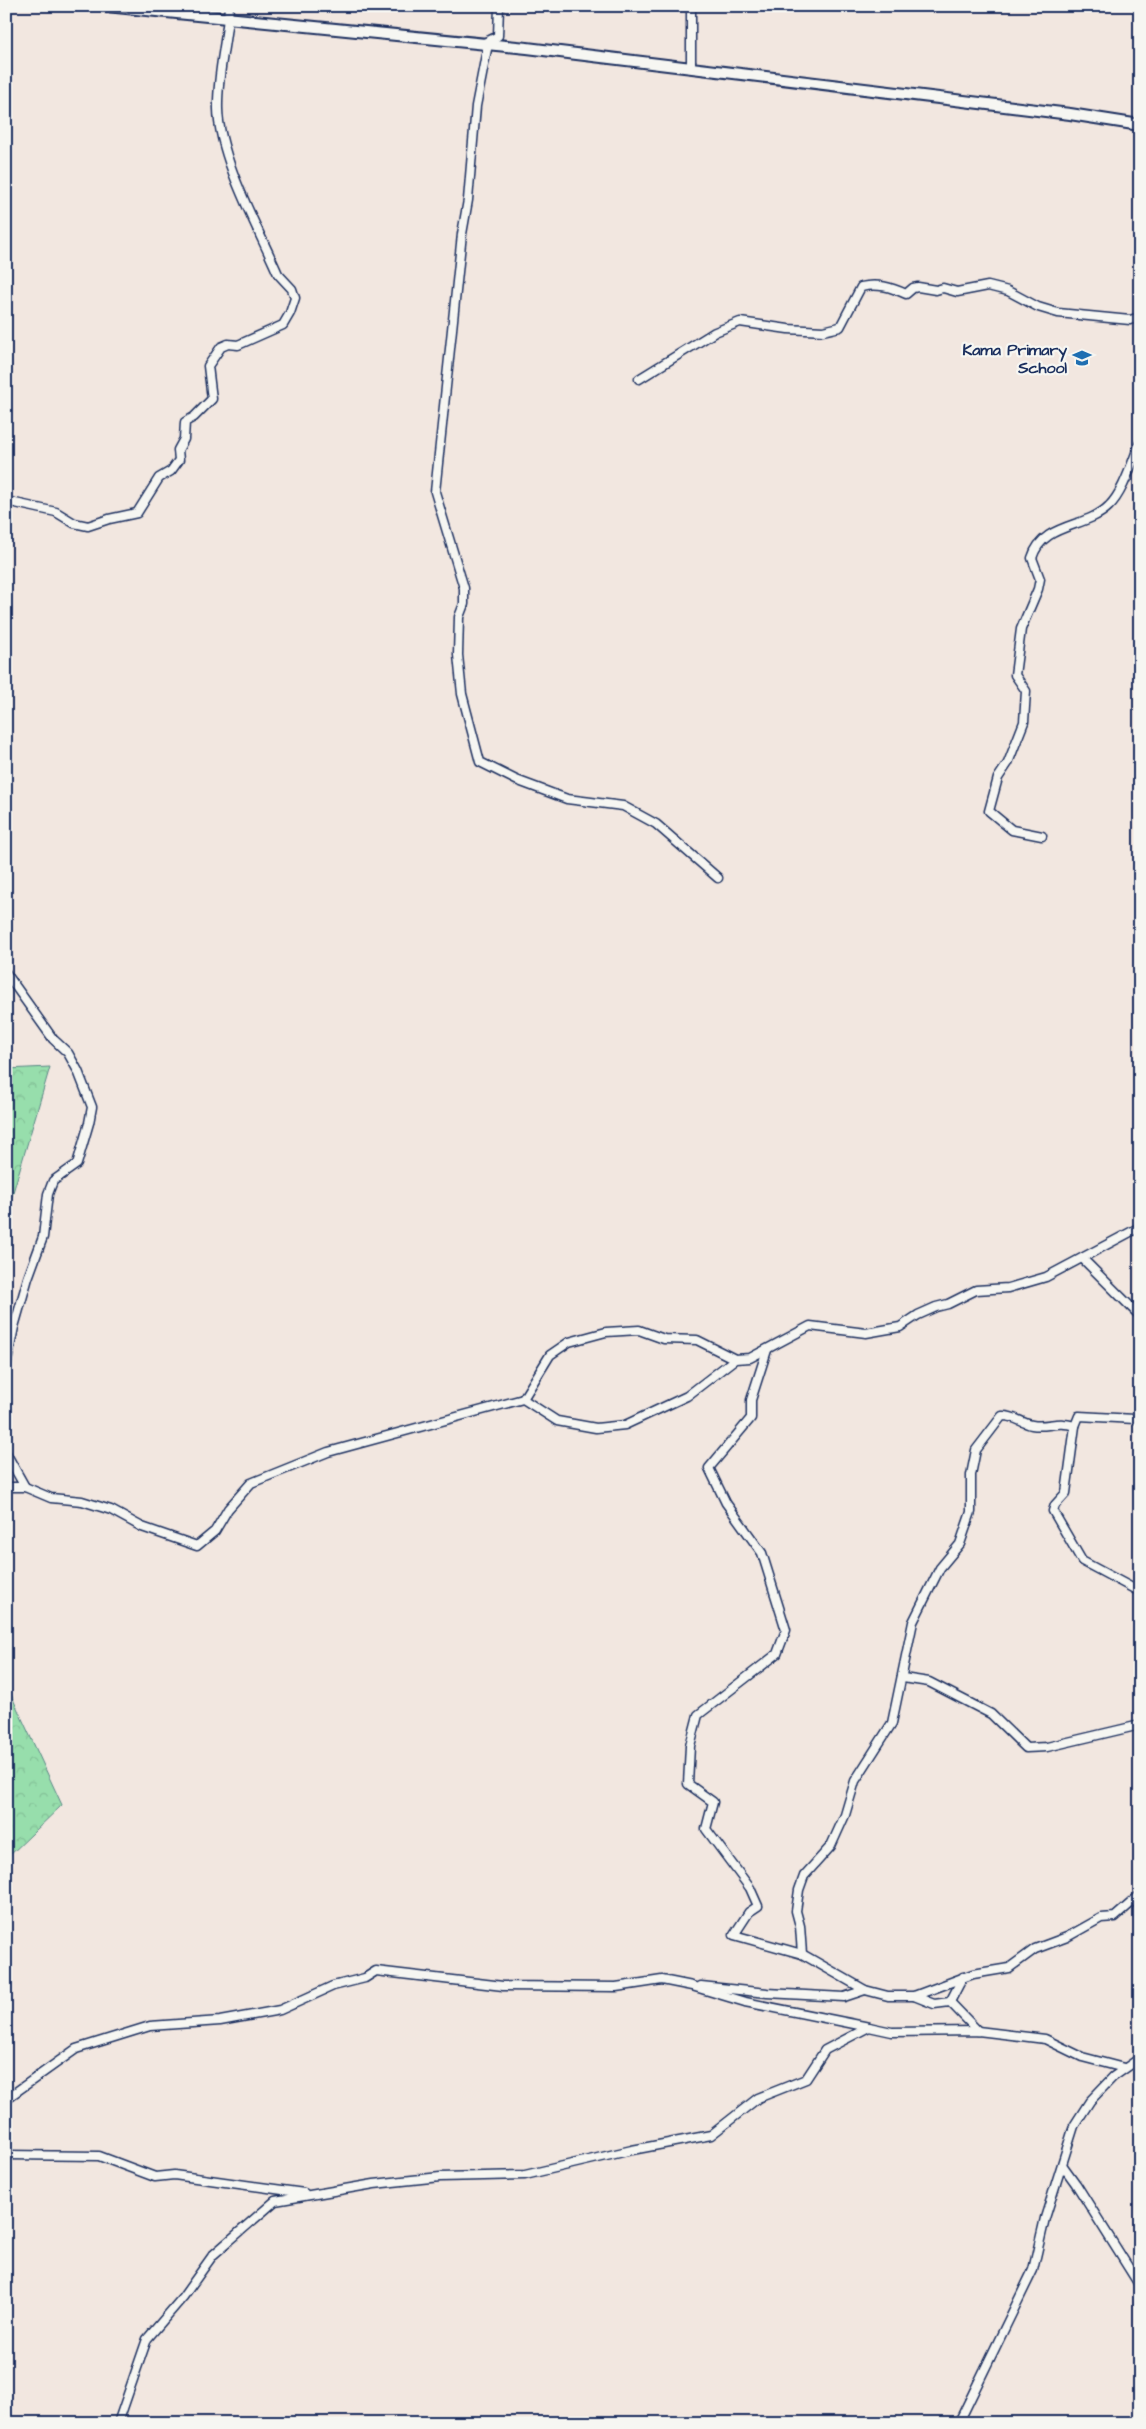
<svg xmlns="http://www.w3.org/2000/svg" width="1146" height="2429" font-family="'Architects Daughter',sans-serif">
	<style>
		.forest { fill: url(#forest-crowns); stroke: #598685 }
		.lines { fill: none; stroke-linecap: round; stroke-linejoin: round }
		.street-casing { stroke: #1b2f5e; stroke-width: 11 }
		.secondary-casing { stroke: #1b2f5e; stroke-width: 14 }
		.street { stroke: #f6f6f2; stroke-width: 8 }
		.secondary { stroke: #f6f6f2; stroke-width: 10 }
		.labels { text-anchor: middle; stroke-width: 4.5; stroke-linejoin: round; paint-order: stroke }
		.poi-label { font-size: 16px; font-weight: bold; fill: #1b2f5e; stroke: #f6f6f2; text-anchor: end }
	</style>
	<defs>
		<pattern id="forest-crowns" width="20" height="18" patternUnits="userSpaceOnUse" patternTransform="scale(1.25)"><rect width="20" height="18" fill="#97deac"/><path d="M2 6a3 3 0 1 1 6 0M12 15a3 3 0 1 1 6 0" fill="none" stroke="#82bf96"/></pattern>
	</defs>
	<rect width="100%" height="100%" fill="#f2e7e0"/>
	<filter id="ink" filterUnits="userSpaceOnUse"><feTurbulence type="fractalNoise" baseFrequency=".02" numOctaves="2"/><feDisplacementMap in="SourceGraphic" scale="10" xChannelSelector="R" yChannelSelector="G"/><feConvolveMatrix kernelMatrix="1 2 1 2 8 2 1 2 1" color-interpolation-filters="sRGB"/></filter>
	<g filter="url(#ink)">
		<g class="forest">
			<path d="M50 1067 6 1216V1069Z"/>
			<path d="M6 1684 62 1805 6 1859Z"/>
		</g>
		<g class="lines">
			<g class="street-casing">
				<g id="street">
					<path d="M482 44 498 36 499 6"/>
					<path d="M488 44 476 106 468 200 462 234 435 492 464 588V604L459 617 458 655 462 694 480 762 516 780 567 799 623 806 656 824 718 878"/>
					<path d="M691 67V6"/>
					<path d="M639 379 715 332 740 322 788 329 823 331 840 327 861 287C877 283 891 287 906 294L913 288 918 287 936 290 943 288 957 292 988 286 1008 291 1038 307 1058 313 1130 320 1140 317"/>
					<path d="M6 501 56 512 74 523 88 526 109 519 137 513 159 478 171 471 179 460 178 450 184 439 185 422 194 417 212 399 208 366 221 347 228 344 238 345 283 325 290 313 295 298 292 289 278 274C258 228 219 158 218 109 217 74 227 41 229 6"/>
					<path d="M1042 836 1012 830 989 811 998 778 1008 763 1024 722 1026 691 1015 675 1021 629 1038 589 1040 579 1032 558C1043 522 1086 529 1109 506 1123 493 1132 462 1140 443"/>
					<path d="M6 973 53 1039 68 1053 78 1071 92 1107 89 1123 77 1164 53 1181 48 1194 43 1237 28 1278 14 1327 6 1367"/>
					<path d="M1083 1259 1140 1316"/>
					<path d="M767 1350 751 1400V1418L709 1468 726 1503 762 1553 786 1630 777 1654 698 1715 690 1746 688 1784 713 1802 706 1829 750 1888 758 1906 749 1912 734 1935 802 1954 865 1990 888 1996H914L973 1974 1009 1968 1035 1949 1067 1937 1101 1918 1115 1917 1140 1895"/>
					<path d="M523 1399 550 1355 569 1342 606 1332 639 1330 664 1339 697 1340 735 1359"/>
					<path d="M1140 1416 1135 1419 1079 1416 1075 1426 1066 1493 1055 1505 1053 1511 1082 1561 1140 1592"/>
					<path d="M6 1453 25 1487"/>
					<path d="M6 1487H25L51 1498 82 1501 111 1510 142 1527 197 1546 215 1531 228 1509 251 1483 328 1452 523 1399 557 1421 596 1428 625 1425 687 1396 735 1359 750 1358 810 1326 866 1333 900 1327 918 1315 936 1307 948 1304 976 1290 1008 1288 1046 1277 1140 1227"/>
					<path d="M903 1678 929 1682 991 1714 1026 1748 1047 1747 1140 1725"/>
					<path d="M802 1954 800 1926 796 1911 799 1890 804 1876 831 1846 845 1815 855 1781 892 1723 913 1622 940 1568 960 1544 971 1512V1475L976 1450 1002 1416C1014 1415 1021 1423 1032 1425 1048 1428 1056 1420 1075 1426"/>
					<path d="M701 1986 767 1993 844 1997 865 1990"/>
					<path d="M914 1996 934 2004 950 2002 978 2031"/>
					<path d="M950 2002 963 1977"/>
					<path d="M6 2099 76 2049 150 2026 220 2021 280 2010 333 1986 365 1978 376 1971 503 1986 616 1987 662 1980 692 1986 745 2002 869 2027"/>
					<path d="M6 2155 99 2156 155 2177 174 2175 304 2193"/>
					<path d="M1063 2166 1076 2184 1140 2286"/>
					<path d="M118 2423 147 2339 183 2297 213 2255 275 2201 374 2184 440 2177 525 2175 632 2150 711 2135 758 2098 806 2079 825 2050 869 2027 892 2032 978 2031 1045 2039 1082 2057 1124 2068"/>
					<path d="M956 2423 961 2418 1033 2270 1045 2218 1074 2126 1090 2101 1113 2077 1140 2058"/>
				</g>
			</g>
			<g class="secondary-casing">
				<path id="secondary" d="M106 6 527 48 1070 114 1140 125"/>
			</g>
			<use href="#street" class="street"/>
			<use href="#secondary" class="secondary"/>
		</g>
	</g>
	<defs>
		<g id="school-bare" transform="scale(1.5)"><path d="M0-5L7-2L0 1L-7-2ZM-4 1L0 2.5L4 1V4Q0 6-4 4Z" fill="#1f6fb2" stroke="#f6f6f2" stroke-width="2.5" paint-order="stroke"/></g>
	</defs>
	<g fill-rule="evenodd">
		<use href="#school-bare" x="1082" y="358"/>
	</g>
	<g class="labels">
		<g class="poi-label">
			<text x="1067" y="355">Kama Primary<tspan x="1067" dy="18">School</tspan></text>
		</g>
	</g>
	<rect width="1146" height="2429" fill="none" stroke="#f6f6f2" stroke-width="25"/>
	<rect x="12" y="12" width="1121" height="2404" fill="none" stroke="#1b2f5e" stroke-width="2" filter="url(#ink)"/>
</svg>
